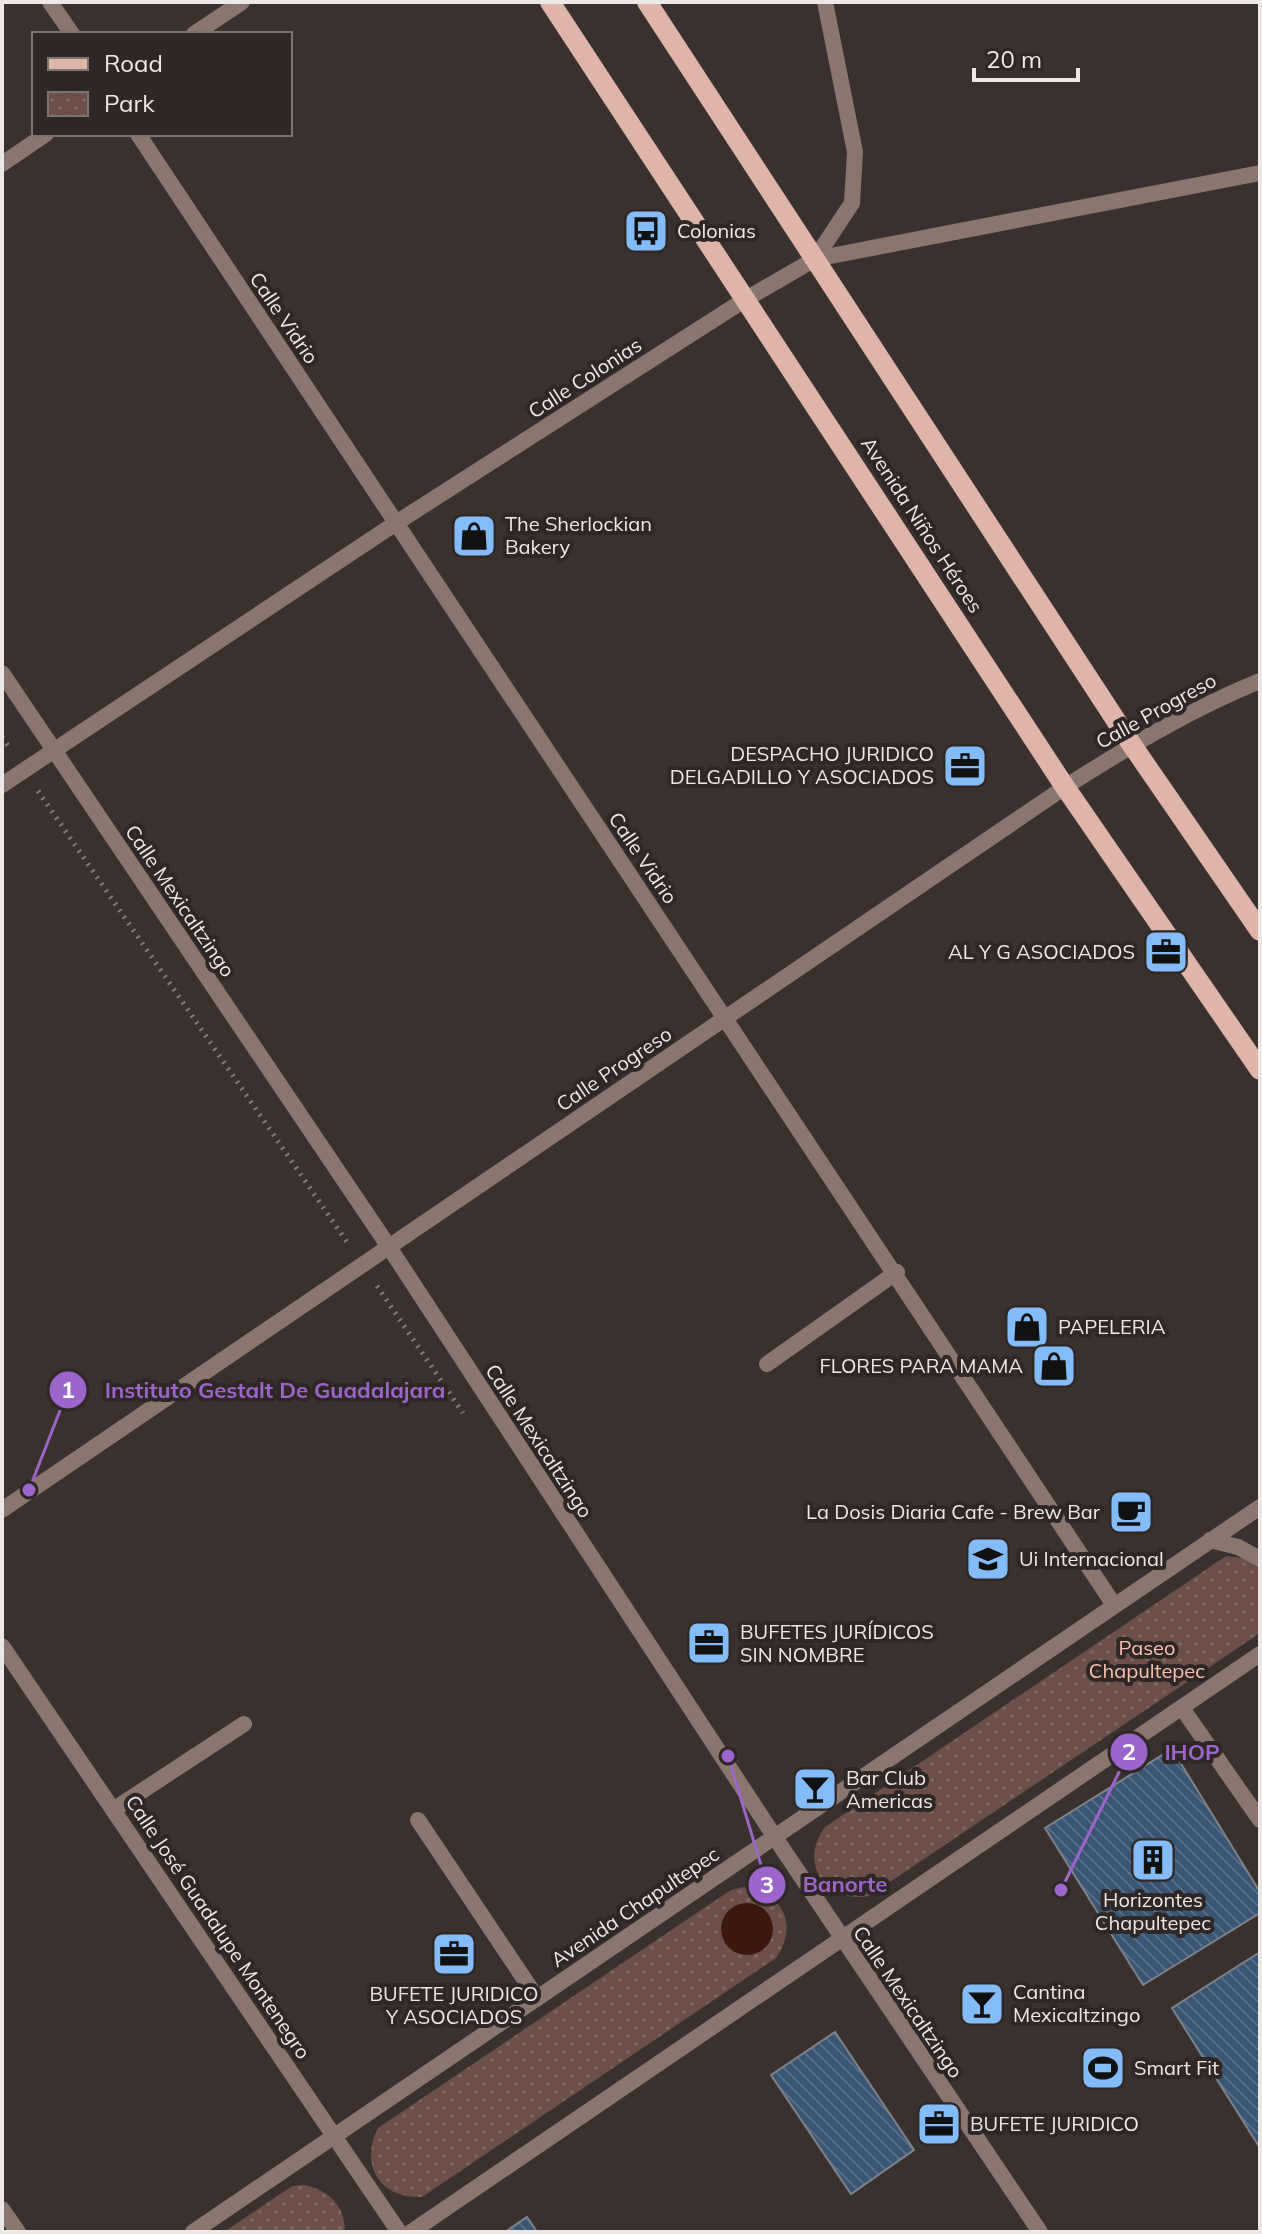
<svg xmlns="http://www.w3.org/2000/svg" width="1262" height="2234" font-family="Mulish,sans-serif">
	<style>
		.park { fill: url(#park-dots) }
		.water { fill: #3d170e }
		.building { fill: url(#building-back-hatch); stroke: #7d838a; stroke-width: 2 }
		.lines { fill: none; stroke-linecap: round; stroke-linejoin: round }
		.path { stroke: #837b79; stroke-width: 5; stroke-dasharray: 2 6; stroke-linecap: butt }
		.service { stroke: #8a756f; stroke-width: 16 }
		.minor { stroke: #8a756f; stroke-width: 16 }
		.tertiary { stroke: #8a756f; stroke-width: 16 }
		.primary { stroke: #e0b5a9; stroke-width: 20 }
		.labels { text-anchor: middle; stroke-width: 8; stroke-linejoin: round; paint-order: stroke }
		.poi-label { font-size: 20px; fill: #ede8e6; stroke: #2f2725; text-anchor: start }
		.street-label { font-size: 20px; fill: #ede8e6; stroke: #2f2725 }
		.park-label { font-size: 20px; fill: #fbbfaf; stroke: #2f2725 }
		.leader { fill: none; stroke: #9d64cb; stroke-width: 3 }
		.callout-dot { fill: #9d64cb; stroke: #2f2725; stroke-width: 3 }
		.mark-label { font-size: 24px; text-anchor: middle; font-weight: bold; fill: #fff }
		.callout-label { font-size: 22px; text-anchor: middle; font-weight: bold; fill: #9d64cb; stroke: #2f2725; stroke-width: 8; stroke-linejoin: round; paint-order: stroke }
	</style>
	<defs>
		<pattern id="park-dots" width="8" height="8" patternUnits="userSpaceOnUse" patternTransform="scale(2)"><rect width="8" height="8" fill="#6b4f48"/><path d="M2 2h.1M6 6h.1" fill="none" stroke="#806862" stroke-width="1.8" stroke-linecap="round"/></pattern>
		<pattern id="building-back-hatch" width="6" height="6" patternUnits="userSpaceOnUse" patternTransform="scale(2)"><rect width="6" height="6" fill="#395574"/><path d="M-1 5l2 2M0 0l6 6M5-1l2 2" fill="none" stroke="#566d88"/></pattern>
	</defs>
	<rect width="100%" height="100%" fill="#3a312f"/>
	<g class="park">
		<path d="M1226 1556 1248 1559 1260 1567V1633L869 1896C825 1904 798 1863 825 1827Z"/>
		<path d="M744 1887C783 1893 799 1925 776 1958L422 2197C380 2199 359 2165 378 2128L710 1904 731 1890Z"/>
		<path d="M304 2185C329 2190 345 2206 345 2232H224L292 2186Z"/>
	</g>
	<circle class="water" cx="747" cy="1929" r="26"/>
	<g class="building">
		<path d="M1172 1749 1260 1892V1913L1143 1985 1045 1828Z"/>
		<path d="M1260 1952V2148L1172 2008Z"/>
		<path d="M835 2032 914 2150 851 2194 771 2075Z"/>
		<path d="M527 2217 537 2232H505Z"/>
	</g>
	<g class="lines">
		<g class="path">
			<path d="M2 737 10 749"/>
			<path d="M38 791 349 1245"/>
			<path d="M377 1286 463 1413"/>
		</g>
		<g class="service">
			<path d="M767 1364 897 1272"/>
			<path d="M418 1820 537 1998"/>
		</g>
		<g class="minor">
			<path d="M50 2 72 34"/>
			<path d="M194 34 242 2"/>
			<path d="M138 134C463 624 792 1112 1114 1605"/>
			<path d="M2 164 46 134"/>
			<path d="M815 259 852 203 855 152 825 2"/>
			<path d="M2 673 389 1247 774 1836 1040 2232"/>
			<path d="M2 785 396 523 746 299 815 259 1260 173"/>
			<path d="M2 1510 1065 787C1128 747 1191 709 1260 681"/>
			<path d="M2 1646 399 2232"/>
			<path d="M1182 1708 1260 1820"/>
			<path d="M113 1810 244 1724"/>
			<path d="M2 2209 18 2232"/>
		</g>
		<g class="tertiary">
			<path d="M1210 1540 1238 1547 1260 1559"/>
			<path d="M193 2232 1260 1507"/>
			<path d="M411 2232 1260 1654"/>
		</g>
		<g class="primary">
			<path d="M550 2 1065 787 1260 1070"/>
			<path d="M647 2 1132 745 1260 931"/>
		</g>
	</g>
	<defs>
		<g id="bus-square" transform="scale(2.3)"><rect x="-9" y="-9" width="18" height="18" rx="4" fill="#84bcfb" stroke="#2f2725"/><path d="M-5-6H5V4H4V6H2V4H-2V6H-4V4H-5ZM-3.5-4V0h7V-4ZM-3.5 1.2v1.5H-2V1.2ZM2 1.2v1.5H3.5V1.2Z" fill="#111"/></g>
		<g id="shop-square" transform="scale(2.3)"><rect x="-9" y="-9" width="18" height="18" rx="4" fill="#84bcfb" stroke="#2f2725"/><path d="M-5-2.5h2.3a2.7 3.5 0 0 1 5.4 0H5L5.5 6h-11ZM-1.5-2.5h3a1.5 2.3 0 0 0-3 0Z" fill="#111"/></g>
		<g id="office-square" transform="scale(2.3)"><rect x="-9" y="-9" width="18" height="18" rx="4" fill="#84bcfb" stroke="#2f2725"/><path d="M-6-3h4V-5.5h4V-3h4V5H-6ZM-1-4.5V-3h2v-1.5ZM-6 0V1H6V0Z" fill="#111"/></g>
		<g id="cafe-square" transform="scale(2.3)"><rect x="-9" y="-9" width="18" height="18" rx="4" fill="#84bcfb" stroke="#2f2725"/><path d="M-5.5-4.5H6V0H3Q3 3.5 0 3.5H-2.5Q-5.5 3.5-5.5 0ZM3-3.2v2h1.7v-2ZM-6 4.5H4V6H-6Z" fill="#111"/></g>
		<g id="university-square" transform="scale(2.3)"><rect x="-9" y="-9" width="18" height="18" rx="4" fill="#84bcfb" stroke="#2f2725"/><path d="M0-5L7-2L0 1L-7-2ZM-4 1L0 2.5L4 1V4Q0 6-4 4Z" fill="#111"/></g>
		<g id="bar-square" transform="scale(2.3)"><rect x="-9" y="-9" width="18" height="18" rx="4" fill="#84bcfb" stroke="#2f2725"/><path d="M-6-5H6L.8 .8V4.5H3.5V6h-7V4.5H-.8V.8Z" fill="#111"/></g>
		<g id="building-square" transform="scale(2.3)"><rect x="-9" y="-9" width="18" height="18" rx="4" fill="#84bcfb" stroke="#2f2725"/><path d="M-4-6H4V6H1V3H-1V6H-4ZM-2.5-4.3h1.7v1.8h-1.7ZM.8-4.3h1.7v1.8H.8ZM-2.5-1h1.7V.8h-1.7ZM.8-1h1.7V.8H.8Z" fill="#111"/></g>
		<g id="stadium-square" transform="scale(2.3)"><rect x="-9" y="-9" width="18" height="18" rx="4" fill="#84bcfb" stroke="#2f2725"/><path d="M0-5a6.5 5 0 1 0 0 10a6.5 5 0 1 0 0-10ZM-3.5-1.8h7v3.6h-7Z" fill="#111"/></g>
	</defs>
	<g fill-rule="evenodd">
		<use href="#bus-square" x="646" y="231"/>
		<use href="#shop-square" x="474" y="536"/>
		<use href="#office-square" x="965" y="766"/>
		<use href="#office-square" x="1166" y="952"/>
		<use href="#shop-square" x="1027" y="1327"/>
		<use href="#shop-square" x="1054" y="1366"/>
		<use href="#cafe-square" x="1131" y="1512"/>
		<use href="#university-square" x="988" y="1559"/>
		<use href="#office-square" x="709" y="1643"/>
		<use href="#bar-square" x="815" y="1789"/>
		<use href="#building-square" x="1153" y="1860"/>
		<use href="#office-square" x="454" y="1954"/>
		<use href="#bar-square" x="982" y="2004"/>
		<use href="#stadium-square" x="1103" y="2068"/>
		<use href="#office-square" x="939" y="2124"/>
	</g>
	<g class="labels">
		<g class="poi-label">
			<text x="677" y="238">Colonias</text>
			<text x="505" y="531">The Sherlockian<tspan x="505" dy="23">Bakery</tspan></text>
			<text x="934" y="761" text-anchor="end">DESPACHO JURIDICO<tspan x="934" dy="23">DELGADILLO Y ASOCIADOS</tspan></text>
			<text x="1135" y="959" text-anchor="end">AL Y G ASOCIADOS</text>
			<text x="1058" y="1334">PAPELERIA</text>
			<text x="1023" y="1373" text-anchor="end">FLORES PARA MAMA</text>
			<text x="1100" y="1519" text-anchor="end">La Dosis Diaria Cafe - Brew Bar</text>
			<text x="1019" y="1566">Ui Internacional</text>
			<text x="740" y="1639">BUFETES JURÍDICOS<tspan x="740" dy="23">SIN NOMBRE</tspan></text>
			<text x="846" y="1785">Bar Club<tspan x="846" dy="23">Americas</tspan></text>
			<text x="1153" y="1907" text-anchor="middle">Horizontes<tspan x="1153" dy="23">Chapultepec</tspan></text>
			<text x="1013" y="1999">Cantina<tspan x="1013" dy="23">Mexicaltzingo</tspan></text>
			<text x="454" y="2001" text-anchor="middle">BUFETE JURIDICO<tspan x="454" dy="23">Y ASOCIADOS</tspan></text>
			<text x="1134" y="2075">Smart Fit</text>
			<text x="970" y="2131">BUFETE JURIDICO</text>
		</g>
		<g class="street-label">
			<text transform="translate(284 318) rotate(56)" y="7">Calle Vidrio</text>
			<text transform="translate(585 378) rotate(-33)" y="7">Calle Colonias</text>
			<text transform="translate(922 525) rotate(57)" y="7">Avenida Niños Héroes</text>
			<text transform="translate(1156 711) rotate(-29)" y="7">Calle Progreso</text>
			<text transform="translate(643 858) rotate(56)" y="7">Calle Vidrio</text>
			<text transform="translate(180 901) rotate(56)" y="7">Calle Mexicaltzingo</text>
			<text transform="translate(614 1069) rotate(-34)" y="7">Calle Progreso</text>
			<text transform="translate(539 1441) rotate(57)" y="7">Calle Mexicaltzingo</text>
			<text transform="translate(635 1907) rotate(-34)" y="7">Avenida Chapultepec</text>
			<text transform="translate(218 1927) rotate(56)" y="7">Calle José Guadalupe Montenegro</text>
			<text transform="translate(908 2002) rotate(56)" y="7">Calle Mexicaltzingo</text>
		</g>
		<g class="park-label">
			<text x="1147" y="1655">Paseo<tspan x="1147" dy="23">Chapultepec</tspan></text>
		</g>
	</g>
	<path class="leader" d="M29 1490L68 1390M1061 1890L1129 1752M728 1756L767 1885"/>
	<g class="callout-dot">
		<circle cx="29" cy="1490" r="8"/>
		<circle cx="1061" cy="1890" r="8"/>
		<circle cx="728" cy="1756" r="8"/>
		<circle cx="68" cy="1390" r="20"/>
		<circle cx="1129" cy="1752" r="20"/>
		<circle cx="767" cy="1885" r="20"/>
	</g>
	<g class="mark-label">
		<text x="68" y="1398">1</text>
		<text x="1129" y="1760">2</text>
		<text x="767" y="1893">3</text>
	</g>
	<g class="callout-label">
		<text x="275" y="1398">Instituto Gestalt De Guadalajara</text>
		<text x="1192" y="1760">IHOP</text>
		<text x="845" y="1892">Banorte</text>
	</g>
	<rect width="1262" height="2234" fill="none" stroke="#ede8e6" stroke-width="8"/>
	<rect x="32" y="32" width="260" height="104" fill="#2f2725" stroke="#7b7472" stroke-width="2"/>
	<rect x="48" y="58" width="40" height="12" fill="#e0b5a9" stroke="#7b7472" stroke-width="2"/>
	<text x="104" y="72" font-size="24" fill="#ede8e6">Road</text>
	<rect x="48" y="92" width="40" height="24" fill="url(#park-dots)" stroke="#7b7472" stroke-width="2"/>
	<text x="104" y="112" font-size="24" fill="#ede8e6">Park</text>
	<path d="M974 68v12h104v-12" fill="none" stroke="#ede8e6" stroke-width="4"/>
	<text x="986" y="68" font-size="24" fill="#ede8e6" stroke="#2f2725" stroke-width="6" paint-order="stroke">20 m</text>
</svg>
